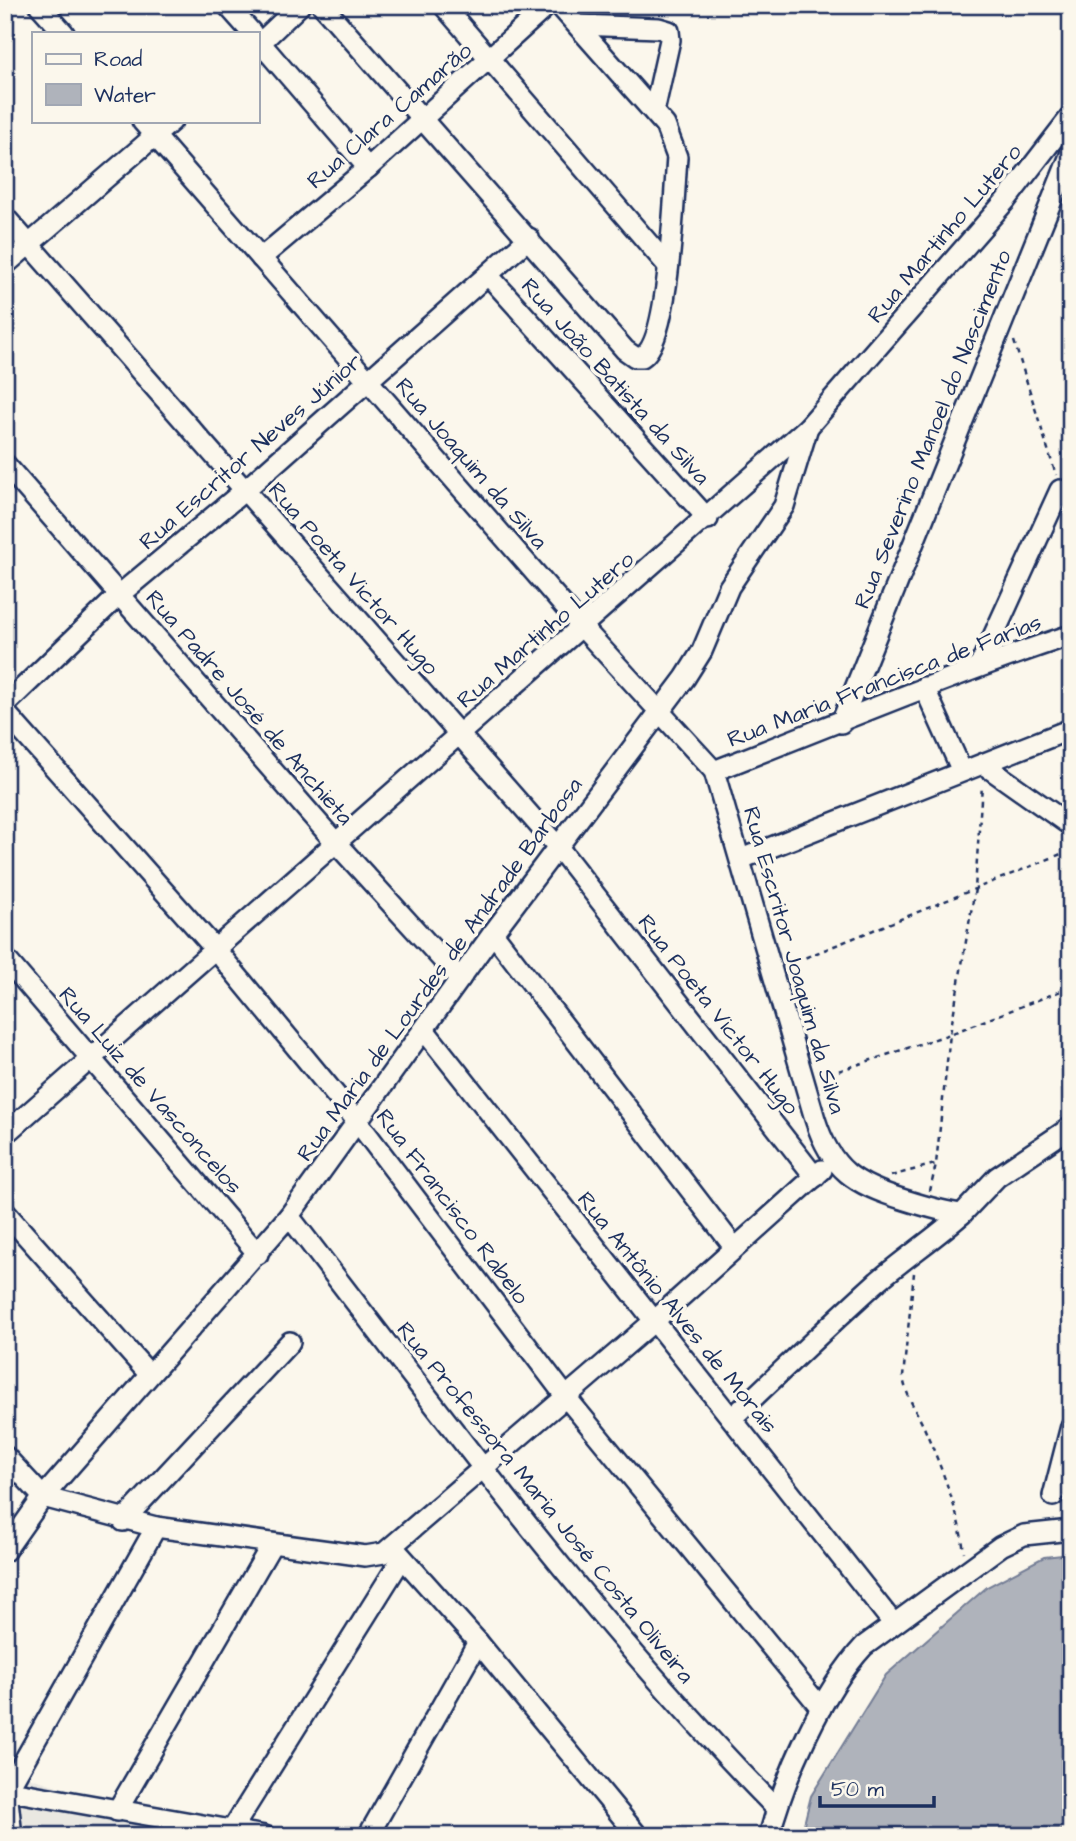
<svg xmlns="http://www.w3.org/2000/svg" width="1076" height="1841" font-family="'Architects Daughter',sans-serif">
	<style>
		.built { fill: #eae8e2 }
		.water { fill: #afb3bb; stroke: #747e96; stroke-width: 2 }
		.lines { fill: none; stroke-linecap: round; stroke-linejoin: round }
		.minor-casing { stroke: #1b2f5e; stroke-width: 24 }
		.path { stroke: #1b2f5e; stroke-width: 2.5; stroke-dasharray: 5 5; stroke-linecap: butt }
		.minor { stroke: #fbf7ec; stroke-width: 19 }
		.labels { text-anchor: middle; stroke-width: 7; stroke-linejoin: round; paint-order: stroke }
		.street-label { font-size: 23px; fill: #1b2f5e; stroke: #fbf7ec }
	</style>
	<rect width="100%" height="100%" fill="#fbf7ec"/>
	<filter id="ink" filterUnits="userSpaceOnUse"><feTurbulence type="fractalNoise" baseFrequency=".0143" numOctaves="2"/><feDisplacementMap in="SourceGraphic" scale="14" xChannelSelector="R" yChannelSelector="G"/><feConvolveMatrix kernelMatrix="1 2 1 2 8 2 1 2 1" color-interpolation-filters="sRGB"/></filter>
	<g filter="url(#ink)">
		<path class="built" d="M5 1770 204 1831 221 1836H5Z"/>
		<path class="water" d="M1071 1554V1836H801L811 1796 886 1675 987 1587 1044 1557Z"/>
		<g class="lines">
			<g class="minor-casing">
				<g id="minor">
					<path d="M39 5 64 33"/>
					<path d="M227 5 252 33"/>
					<path d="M322 5 625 350 635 357H642C670 341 674 193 677 157L665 125 559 5"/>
					<path d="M443 5 668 266"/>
					<path d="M578 25 659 28 669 31 670 40 654 112"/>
					<path d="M257 39 368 168"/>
					<path d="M257 46 300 5"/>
					<path d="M142 121 583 628 714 771 815 1119C831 1170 855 1185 905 1200 924 1206 943 1212 962 1214L997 1177 1071 1127"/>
					<path d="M5 217 558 847 815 1177"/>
					<path d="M261 258 368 168 548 5"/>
					<path d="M5 265 172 121"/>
					<path d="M489 276 708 519"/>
					<path d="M5 464 336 843 460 979"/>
					<path d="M980 665 1060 490"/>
					<path d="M924 687 962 771"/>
					<path d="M5 705 119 595 245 490 529 238"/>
					<path d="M5 712 216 950 357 1121 566 1397 821 1708"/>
					<path d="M841 723 1071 153"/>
					<path d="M983 764 1071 826"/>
					<path d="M714 771C833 725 950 675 1071 635"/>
					<path d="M741 859 1071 729"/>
					<path d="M493 933 734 1247"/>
					<path d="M5 958 258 1254"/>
					<path d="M425 1031 893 1623"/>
					<path d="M5 1134 808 427 1007 199 1071 116"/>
					<path d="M5 1212 149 1374"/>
					<path d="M289 1216C445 1418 597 1627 776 1808"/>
					<path d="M732 1418C781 1372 829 1325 878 1281 906 1257 935 1238 962 1214"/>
					<path d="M5 1456 43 1497"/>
					<path d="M1053 1496 1071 1426"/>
					<path d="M43 1497 156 1527 365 1556 384 1553 653 1322 822 1170"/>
					<path d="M123 1521 290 1342"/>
					<path d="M394 1548 478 1642 638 1836"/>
					<path d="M5 1551 43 1497 289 1216 493 933 685 678 702 651 729 587 784 506 808 427"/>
					<path d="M5 1790 265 1836"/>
					<path d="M117 1811 272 1544"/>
					<path d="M233 1828 402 1558"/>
					<path d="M12 1836 7 1791 156 1527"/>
					<path d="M368 1836 478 1642"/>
					<path d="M769 1836C785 1777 822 1691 864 1646L1001 1546 1024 1535 1071 1530"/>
				</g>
			</g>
			<g class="path">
				<path d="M1014 341 1056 475"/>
				<path d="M1068 515 1071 526"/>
				<path d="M787 965 1071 850"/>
				<path d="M820 1077 950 1034 1071 987"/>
				<path d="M891 1176 935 1164"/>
				<path d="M930 1191 936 1164 950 1034 975 889 982 785"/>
				<path d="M914 1273 903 1377C906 1397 918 1413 926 1432 942 1469 959 1512 964 1552"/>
			</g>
			<use href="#minor" class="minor"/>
		</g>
	</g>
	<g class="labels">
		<g class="street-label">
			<text transform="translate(389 115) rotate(-41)" y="8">Rua Clara Camarão</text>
			<text transform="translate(944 233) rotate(-50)" y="8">Rua Martinho Lutero</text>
			<text transform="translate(616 381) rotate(48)" y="8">Rua João Batista da Silva</text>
			<text transform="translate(932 429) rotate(-68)" y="8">Rua Severino Manoel do Nascimento</text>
			<text transform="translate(250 451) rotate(-41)" y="8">Rua Escritor Neves Júnior</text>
			<text transform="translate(472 463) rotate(49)" y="8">Rua Joaquim da Silva</text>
			<text transform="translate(354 578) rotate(49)" y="8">Rua Poeta Victor Hugo</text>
			<text transform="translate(545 629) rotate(-41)" y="8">Rua Martinho Lutero</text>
			<text transform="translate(884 680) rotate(-21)" y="8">Rua Maria Francisca de Farias</text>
			<text transform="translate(250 707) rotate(49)" y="8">Rua Padre José de Anchieta</text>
			<text transform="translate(795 960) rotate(74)" y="8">Rua Escritor Joaquim da Silva</text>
			<text transform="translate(439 969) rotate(-54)" y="8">Rua Maria de Lourdes de Andrade Barbosa</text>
			<text transform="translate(719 1014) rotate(52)" y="8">Rua Poeta Victor Hugo</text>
			<text transform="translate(151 1090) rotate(49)" y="8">Rua Luiz de Vasconcelos</text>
			<text transform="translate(453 1206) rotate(53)" y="8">Rua Francisco Rabelo</text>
			<text transform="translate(678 1312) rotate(51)" y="8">Rua Antônio Alves de Morais</text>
			<text transform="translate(546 1502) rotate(51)" y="8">Rua Professora Maria José Costa Oliveira</text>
		</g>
	</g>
	<rect width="1076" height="1841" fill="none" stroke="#fbf7ec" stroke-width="28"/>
	<rect x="14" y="14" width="1048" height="1813" fill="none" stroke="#1b2f5e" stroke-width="2.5" filter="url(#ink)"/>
	<rect x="32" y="32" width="228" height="91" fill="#fbf7ec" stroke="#a1a7b3" stroke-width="2"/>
	<rect x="46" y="54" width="35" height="10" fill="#fbf7ec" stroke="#a1a7b3" stroke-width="2"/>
	<text x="94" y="66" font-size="21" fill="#1b2f5e">Road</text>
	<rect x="46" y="84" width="35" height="21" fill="#afb3bb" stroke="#a1a7b3" stroke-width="2"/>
	<text x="94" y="102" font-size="21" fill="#1b2f5e">Water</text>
	<path d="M820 1796v10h114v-10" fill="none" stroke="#1b2f5e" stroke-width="3.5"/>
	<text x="831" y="1796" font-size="21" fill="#1b2f5e" stroke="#fbf7ec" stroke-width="5" paint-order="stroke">50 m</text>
</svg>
